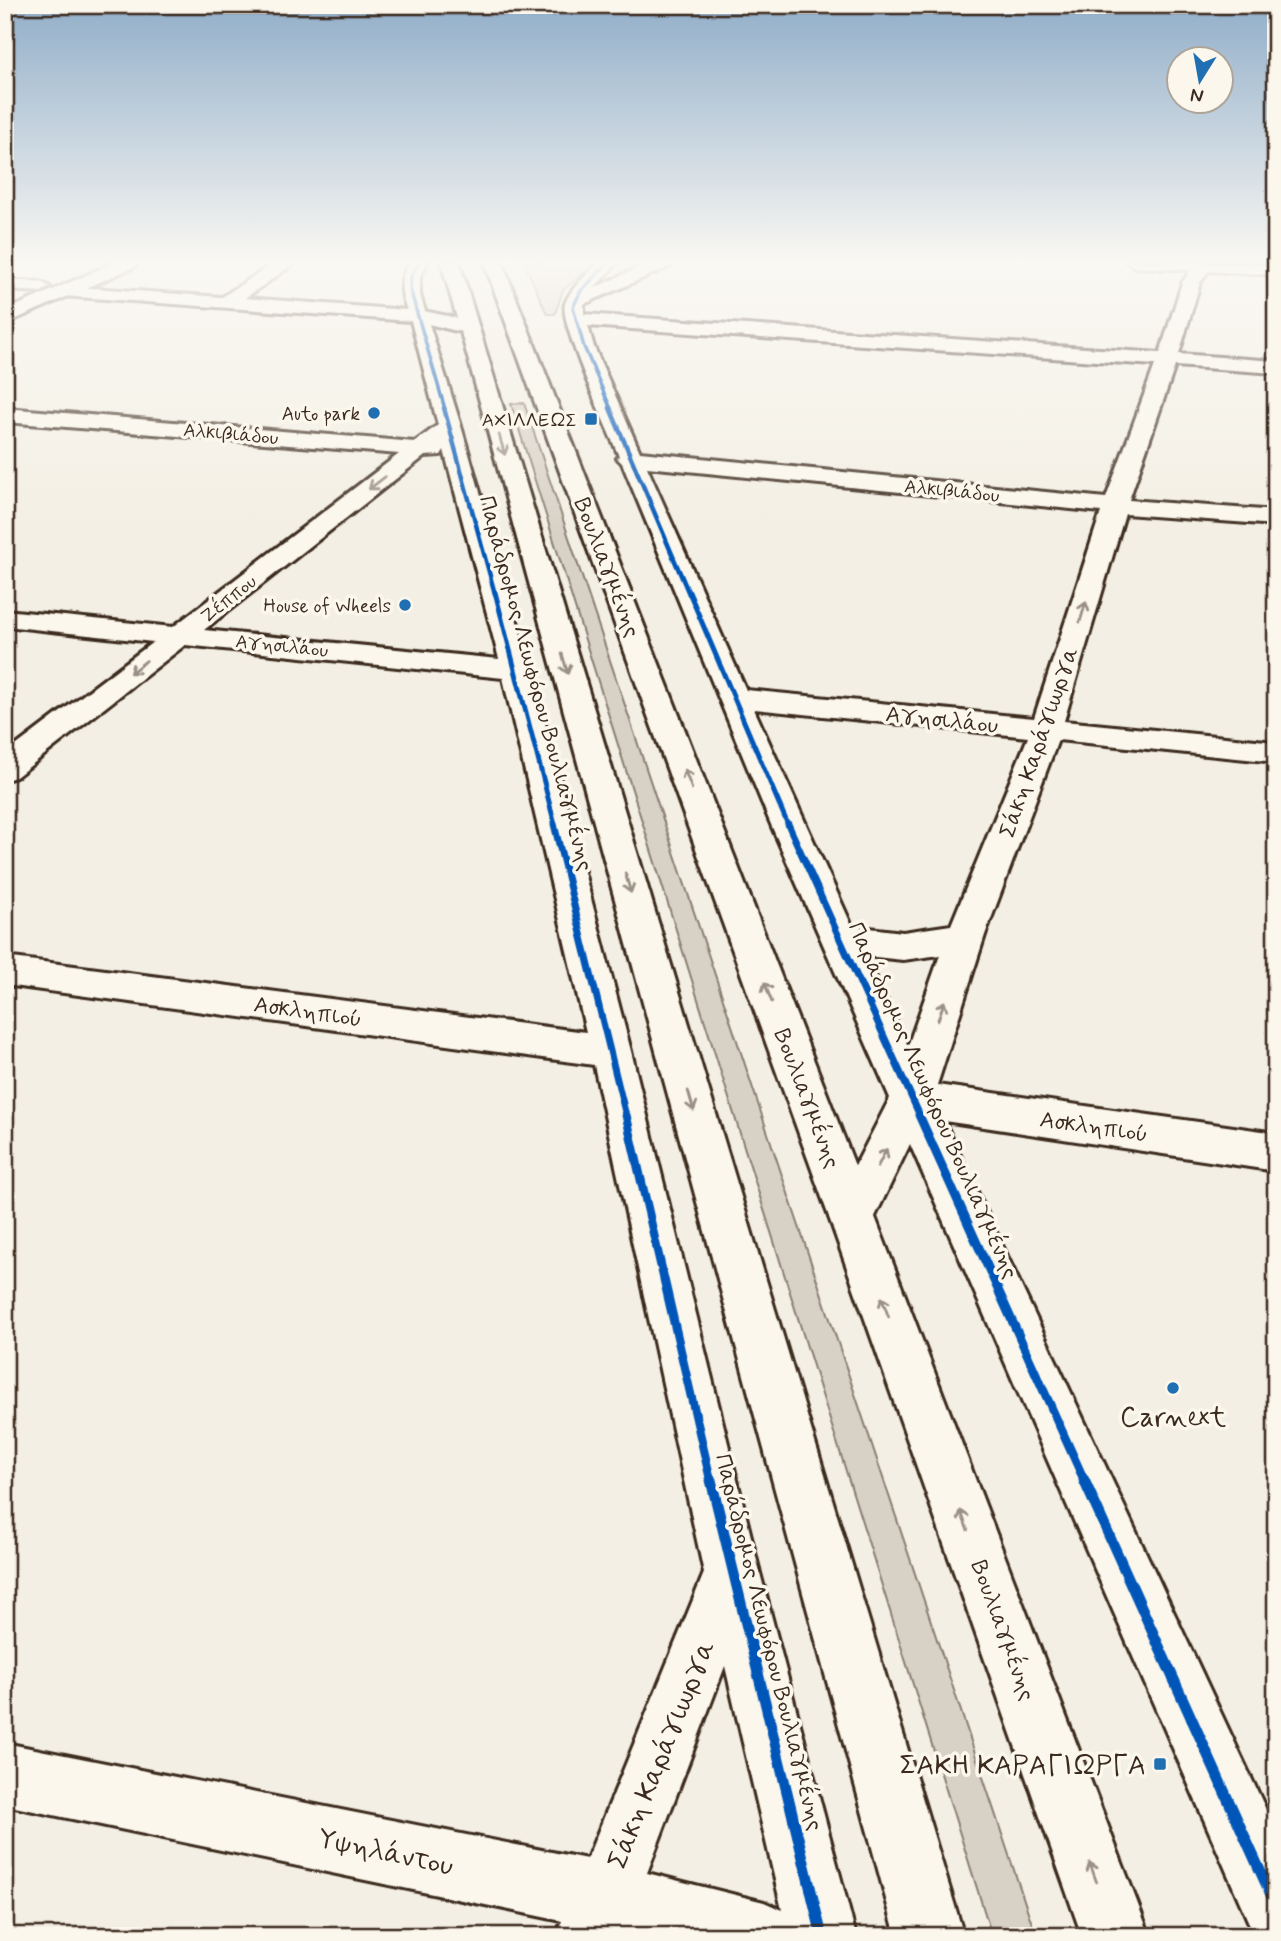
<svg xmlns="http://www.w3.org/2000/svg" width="1281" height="1941" font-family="Mynerve,sans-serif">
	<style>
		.green { fill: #d8d1c6; stroke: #8a7e72; stroke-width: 2 }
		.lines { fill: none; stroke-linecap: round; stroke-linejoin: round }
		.minor-casing { stroke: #3b2a1e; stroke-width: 6 }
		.major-casing { stroke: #3b2a1e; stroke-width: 6 }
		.minor { fill: #fbf7ec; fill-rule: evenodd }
		.major { fill: #fbf7ec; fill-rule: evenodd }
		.cycleway-far5-casing { stroke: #fbf7ec; stroke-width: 6 }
		.cycleway-far4-casing { stroke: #fbf7ec; stroke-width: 7 }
		.cycleway-far3-casing { stroke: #fbf7ec; stroke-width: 9 }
		.cycleway-far2-casing { stroke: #fbf7ec; stroke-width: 11 }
		.cycleway-far1-casing { stroke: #fbf7ec; stroke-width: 13 }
		.cycleway-casing { stroke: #fbf7ec; stroke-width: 16 }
		.cycleway-far5 { stroke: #0057b8; stroke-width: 3.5 }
		.cycleway-far4 { stroke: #0057b8; stroke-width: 4.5 }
		.cycleway-far3 { stroke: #0057b8; stroke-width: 5 }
		.cycleway-far2 { stroke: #0057b8; stroke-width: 7 }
		.cycleway-far1 { stroke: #0057b8; stroke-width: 9 }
		.cycleway { stroke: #0057b8; stroke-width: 11 }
		.oneway { stroke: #9b9085 }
		.poi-dot { fill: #1f6fb2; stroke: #fbf7ec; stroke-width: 2.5 }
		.labels { text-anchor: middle; stroke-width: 7; stroke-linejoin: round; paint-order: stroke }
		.far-poi-label { font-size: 19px; fill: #3b2a1e; stroke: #fbf7ec; text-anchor: end }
		.far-street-label { font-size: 19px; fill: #3b2a1e; stroke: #fbf7ec }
		.street-label { font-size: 23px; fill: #3b2a1e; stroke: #fbf7ec }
		.near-poi-label { font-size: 28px; fill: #3b2a1e; stroke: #fbf7ec }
		.near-street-label { font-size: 28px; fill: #3b2a1e; stroke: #fbf7ec }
	</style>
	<rect width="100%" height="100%" fill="#f3efe4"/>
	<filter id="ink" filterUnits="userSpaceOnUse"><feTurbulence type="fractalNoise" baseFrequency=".0143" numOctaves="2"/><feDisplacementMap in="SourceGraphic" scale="14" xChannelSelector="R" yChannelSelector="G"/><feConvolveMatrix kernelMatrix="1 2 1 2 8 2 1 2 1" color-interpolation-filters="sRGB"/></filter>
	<g filter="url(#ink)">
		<g class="green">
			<path d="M524 262H597L563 290 555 314H547Z"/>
			<path d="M524 403 1036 1936H992L511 404Z"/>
		</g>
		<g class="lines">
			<g class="minor-casing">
				<g id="minor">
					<path d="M276 262 295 263 245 298 407 310C400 292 399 278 410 262H428L420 276V295L461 426 531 670 631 1051 760 1573 856 1936H556L562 1921 5 1805V1743L587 1859 704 1573 594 1065 5 985V957L586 1032 503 678 185 645 16 777 5 780V754L153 642 5 626V610L173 627 399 454 5 422V408L415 442 438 425 411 321 63 296 54 291 63 286 222 297ZM444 450 499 659 204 630 425 456 441 455ZM725 1666 782 1910 764 1902 647 1873Z"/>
					<path d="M599 262H618L594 288 651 262H674L671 266 584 304V314L1160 353 1182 283 1191 270 1135 267 1126 262 1276 265V275L1208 271 1200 283 1179 354 1276 361V373L1175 366 1129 500 1276 511V525L1125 514 1064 721 1276 742V762L1058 740 985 935 937 1085 1276 1133V1171L944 1121 1276 1831V1936H1267L1252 1930 910 1144 868 1231 852 1237 836 1231 829 1217 890 1098 772 827 622 463 617 458 619 456C608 430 559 323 565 304 571 287 587 275 599 262ZM588 326 1155 365 1106 498 640 452 594 347ZM647 467 1101 512 1034 718 746 690ZM754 709 1028 737 951 925 903 932 852 926ZM940 955 908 1046 866 956 903 960Z"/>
					<path d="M5 280 41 282 50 287 41 292 5 290Z"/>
				</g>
			</g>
			<g class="major-casing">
				<g id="major">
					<path d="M116 262H139L136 266 5 324V311Z"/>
					<path d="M441 262H459L964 1936H896L461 332 412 320 410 316 419 310 457 318Z"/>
					<path d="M484 262H502L875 1217 1150 1936H1082L829 1217Z"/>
				</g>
			</g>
			<use href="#minor" class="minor"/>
			<use href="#major" class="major"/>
			<g class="cycleway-far5-casing">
				<g id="cycleway-far5">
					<path d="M419 262 411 276 410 289 445 409"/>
					<path d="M609 262 581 291 573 307 584 347 611 409"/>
				</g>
			</g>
			<g class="cycleway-far4-casing">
				<g id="cycleway-far4">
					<path d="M444 408 495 594"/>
					<path d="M610 408 689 594"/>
				</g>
			</g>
			<g class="cycleway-far3-casing">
				<g id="cycleway-far3">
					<path d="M495 592 555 825"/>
					<path d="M689 592 788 825"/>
				</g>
			</g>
			<g class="cycleway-far2-casing">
				<g id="cycleway-far2">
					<path d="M554 824 626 1116"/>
					<path d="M788 824 920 1116"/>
				</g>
			</g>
			<g class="cycleway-far1-casing">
				<g id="cycleway-far1">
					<path d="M626 1115 711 1482"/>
					<path d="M919 1115 1085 1482"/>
				</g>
			</g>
			<g class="cycleway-casing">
				<g id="cycleway">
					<path d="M711 1480 822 1936"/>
					<path d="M1084 1480 1276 1906"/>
				</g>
			</g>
			<use href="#cycleway-far5" class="cycleway-far5"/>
			<use href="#cycleway-far4" class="cycleway-far4"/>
			<use href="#cycleway-far3" class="cycleway-far3"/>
			<use href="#cycleway-far2" class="cycleway-far2"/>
			<use href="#cycleway-far1" class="cycleway-far1"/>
			<use href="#cycleway" class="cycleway"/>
		</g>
		<defs><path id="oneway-shaft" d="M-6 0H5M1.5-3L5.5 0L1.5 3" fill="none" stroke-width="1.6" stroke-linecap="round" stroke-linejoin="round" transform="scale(1.75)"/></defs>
		<g class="oneway">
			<use href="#oneway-shaft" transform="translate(502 445) rotate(74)"/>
			<use href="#oneway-shaft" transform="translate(377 483) rotate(142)"/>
			<use href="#oneway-shaft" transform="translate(1083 612) rotate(-73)"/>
			<use href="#oneway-shaft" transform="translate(565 664) rotate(74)"/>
			<use href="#oneway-shaft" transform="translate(138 667) rotate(142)"/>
			<use href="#oneway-shaft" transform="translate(688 779) rotate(-111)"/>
			<use href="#oneway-shaft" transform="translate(628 883) rotate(74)"/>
			<use href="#oneway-shaft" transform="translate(768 992) rotate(-111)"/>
			<use href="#oneway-shaft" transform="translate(941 1011) rotate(-71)"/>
			<use href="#oneway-shaft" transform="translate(691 1101) rotate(74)"/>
			<use href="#oneway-shaft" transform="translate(882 1158) rotate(-63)"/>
			<use href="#oneway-shaft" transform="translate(885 1307) rotate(-110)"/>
			<use href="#oneway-shaft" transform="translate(964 1520) rotate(-110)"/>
			<use href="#oneway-shaft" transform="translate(1093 1872) rotate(-110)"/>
		</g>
	</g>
	<linearGradient id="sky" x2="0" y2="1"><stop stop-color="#91aec9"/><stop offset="0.49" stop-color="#faf8f3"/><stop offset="1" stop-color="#faf8f3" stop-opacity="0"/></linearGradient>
	<rect width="1281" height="534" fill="url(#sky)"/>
	<g class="poi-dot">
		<circle cx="374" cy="413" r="7"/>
		<rect x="584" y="412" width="14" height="14" rx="3.5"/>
		<circle cx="405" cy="605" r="7"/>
		<circle cx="1173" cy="1388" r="7"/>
		<rect x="1153" y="1757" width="14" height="14" rx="3.5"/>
	</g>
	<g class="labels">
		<g class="far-poi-label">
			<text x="360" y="420">Auto park</text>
			<text x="577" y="426">ΑΧΙΛΛΕΩΣ</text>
			<text x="391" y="612">House of Wheels</text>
		</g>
		<g class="far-street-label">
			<text transform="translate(231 433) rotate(5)" y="7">Αλκιβιάδου</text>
			<text transform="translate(952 490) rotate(6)" y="7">Αλκιβιάδου</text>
			<text transform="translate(228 598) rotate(-38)" y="7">Ζέππου</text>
			<text transform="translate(282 645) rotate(6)" y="7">Αγησιλάου</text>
		</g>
		<g class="street-label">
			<text transform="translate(608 567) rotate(69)" y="8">Βουλιαγμένης</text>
			<text transform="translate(537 683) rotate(75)" y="8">Παράδρομος Λεωφόρου Βουλιαγμένης</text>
			<text transform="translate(942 719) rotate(6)" y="8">Αγησιλάου</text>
			<text transform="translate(1038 742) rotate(-71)" y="8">Σάκη Καράγιωργα</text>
			<text transform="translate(308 1011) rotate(8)" y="8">Ασκληπιού</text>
			<text transform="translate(808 1098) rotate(69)" y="8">Βουλιαγμένης</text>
			<text transform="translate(934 1100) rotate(66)" y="8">Παράδρομος Λεωφόρου Βουλιαγμένης</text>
			<text transform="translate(1094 1126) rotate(8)" y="8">Ασκληπιού</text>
			<text transform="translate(1004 1630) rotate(70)" y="8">Βουλιαγμένης</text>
			<text transform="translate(770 1642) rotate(76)" y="8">Παράδρομος Λεωφόρου Βουλιαγμένης</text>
		</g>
		<g class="near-poi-label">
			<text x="1173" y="1426">Carnext</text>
			<text x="1146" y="1774" text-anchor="end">ΣΑΚΗ ΚΑΡΑΓΙΩΡΓΑ</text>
		</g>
		<g class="near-street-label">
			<text transform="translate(660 1754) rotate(-68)" y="10">Σάκη Καράγιωργα</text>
			<text transform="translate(386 1851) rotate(12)" y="10">Υψηλάντου</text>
		</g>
	</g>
	<rect width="1281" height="1941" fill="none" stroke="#fbf7ec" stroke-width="28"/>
	<rect x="14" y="14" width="1253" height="1913" fill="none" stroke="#3b2a1e" stroke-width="2.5" filter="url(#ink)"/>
	<g transform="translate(1200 80) rotate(191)"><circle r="33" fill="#fbf7ec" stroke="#aea59a" stroke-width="2"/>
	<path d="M0-5L12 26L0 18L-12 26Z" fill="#1f6fb2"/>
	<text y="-10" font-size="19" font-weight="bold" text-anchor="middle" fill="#3b2a1e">N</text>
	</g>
</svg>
